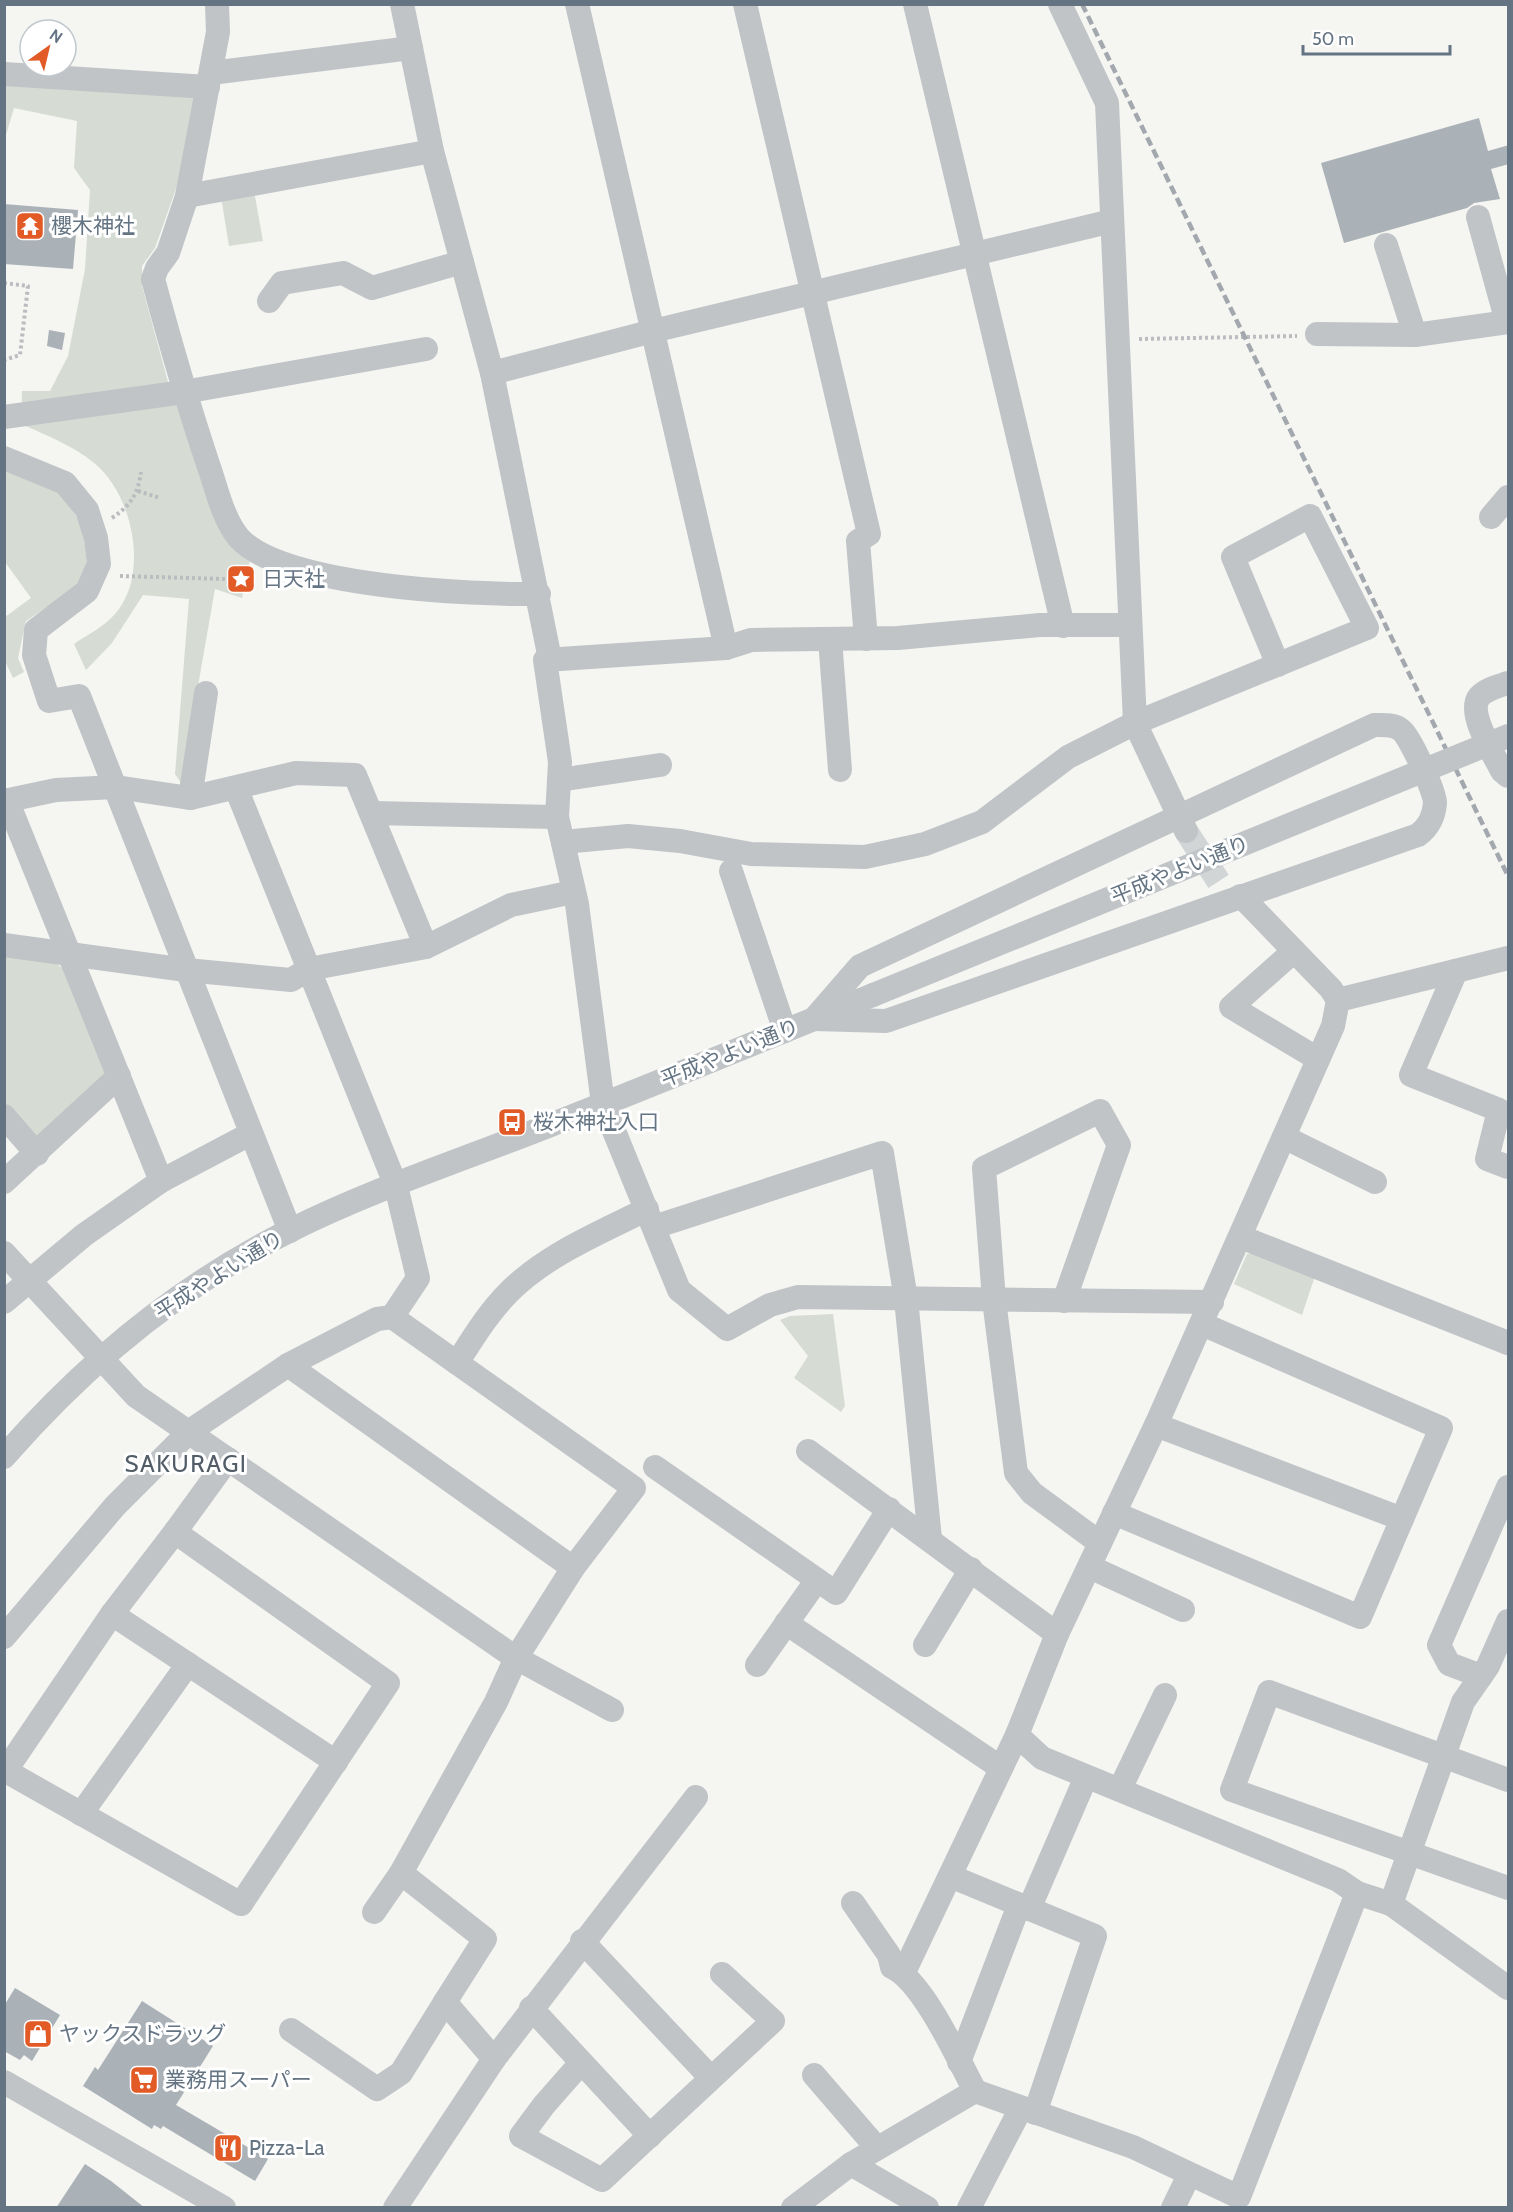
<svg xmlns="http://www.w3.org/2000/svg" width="1513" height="2212" font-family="Cabin,'Noto Sans JP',sans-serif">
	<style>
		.green { fill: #d6dcd3 }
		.building { fill: #aab1b7 }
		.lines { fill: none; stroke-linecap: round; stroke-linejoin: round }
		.minor-tunnel { stroke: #d1d5d6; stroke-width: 24; stroke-dasharray: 24 12; stroke-linecap: butt }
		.path { stroke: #babcbf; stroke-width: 4; stroke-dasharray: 3 3; stroke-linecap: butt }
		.minor { stroke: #c0c4c7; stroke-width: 24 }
		.rail { stroke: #a3a8ae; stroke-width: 4.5; stroke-dasharray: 9 4.5; stroke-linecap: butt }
		.minor-bridge { stroke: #c0c4c7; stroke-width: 24 }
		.labels { text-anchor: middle; stroke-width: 6; stroke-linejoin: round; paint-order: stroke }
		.poi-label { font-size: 21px; fill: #647483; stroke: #fff; text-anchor: start }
		.street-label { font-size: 21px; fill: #647483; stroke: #fff }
		.quarter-label { font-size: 24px; letter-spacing: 1.5px; fill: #525d68; stroke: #fff }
	</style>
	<rect width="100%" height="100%" fill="#f5f5f2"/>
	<g class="green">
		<path d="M5 73 193 94 197 99 178 183 155 248 142 266V286L168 382 182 409 207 493 227 542 250 560 242 598 215 589 181 783 175 774 189 599 143 595 112 643 86 670 74 644C87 635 105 626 115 614 150 575 133 494 94 463 72 445 46 435 21 424L22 391H50L68 356 85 269 90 190 74 168 77 121 14 108 5 138Z"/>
		<path d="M254 191 263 241 229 246 221 197Z"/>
		<path d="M5 470 59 492 83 526 87 566 75 588 26 621 18 658 24 672 13 678 5 661V617L31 598 5 562Z"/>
		<path d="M4 953 47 958 66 970 110 1073 42 1138H33L5 1106Z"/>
		<path d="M1254 1253 1315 1276 1302 1315 1234 1284 1247 1254Z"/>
		<path d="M833 1314 845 1406 841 1412 794 1378 808 1356 780 1320 790 1316Z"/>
	</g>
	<g class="building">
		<path d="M1479 118 1488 151 1509 145V164L1491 169 1500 199 1474 203 1467 208 1344 243 1321 163Z"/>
		<path d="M4 204 78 210 73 269 4 264Z"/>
		<path d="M49 330 65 333 62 350 47 346Z"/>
		<path d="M15 1988 60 2015 32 2061 24 2055 20 2060 4 2051V2006Z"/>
		<path d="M142 2001 213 2046 176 2105 268 2159 255 2181 163 2126 161 2129 154 2125 152 2129 83 2086 95 2067 98 2070Z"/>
		<path d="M85 2164 111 2181 145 2208H56Z"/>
	</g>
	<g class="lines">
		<path class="minor-tunnel" d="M1186 831 1230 899"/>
		<g class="path">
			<path d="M4 283 28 286 20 355 4 360"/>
			<path d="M1139 339 1297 336"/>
			<path d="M138 491 160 498"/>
			<path d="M112 518C131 505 138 494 141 472"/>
			<path d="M120 576 225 579"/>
		</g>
		<g class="minor">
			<path d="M217 4 218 32 187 196 168 253 157 268 153 279C170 342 188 405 209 467 217 490 223 519 239 538 283 587 473 595 539 594"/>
			<path d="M402 4 432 151 492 373 550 659"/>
			<path d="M577 4 726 648"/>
			<path d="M745 4 869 534 858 541 866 639"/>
			<path d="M915 4 1063 626"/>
			<path d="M1060 4 1107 103 1135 723 1186 831"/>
			<path d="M211 73 411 48"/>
			<path d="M4 74 208 87"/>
			<path d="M187 196 432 151"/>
			<path d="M1478 217 1507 322"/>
			<path d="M1386 245 1415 335"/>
			<path d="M269 301 282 283 343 273 372 288 462 262"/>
			<path d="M1317 334 1415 335 1508 322"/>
			<path d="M492 373 653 331 1112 221"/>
			<path d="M4 417 184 392 426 349"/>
			<path d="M4 458 65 483 87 510 96 538 99 564 87 591 36 630 34 655 49 701 79 696 290 1231"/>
			<path d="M1491 517 1508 497"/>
			<path d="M1129 625H1040L898 638 751 640 726 648 545 660 560 762 557 817 577 904 603 1104 679 1290 727 1329 770 1305 798 1297 1212 1302"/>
			<path d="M830 639 840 770"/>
			<path d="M1508 683C1499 686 1486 689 1479 697 1467 714 1494 754 1502 771L1508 776"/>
			<path d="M1374 725C1383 725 1394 724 1401 730 1410 736 1435 792 1435 803 1434 817 1429 827 1418 835L886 1021 814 1019 860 966Z"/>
			<path d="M559 780 660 765"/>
			<path d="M236 788 396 1186 418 1278 392 1317"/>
			<path d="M190 798 206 693"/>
			<path d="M7 800 161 1181"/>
			<path d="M4 801 56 790 116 787 190 798 296 773 355 775 426 947"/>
			<path d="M372 813 557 817"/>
			<path d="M563 842 628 836 680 841 751 854 865 857 925 844 982 822 1068 757 1135 723 1367 628 1310 516 1233 557 1278 665"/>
			<path d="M731 871 785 1031"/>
			<path d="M4 945 186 970 291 980 309 969 426 947 511 905 573 892"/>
			<path d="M1294 951 1231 1007 1318 1059"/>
			<path d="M1456 971 1411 1075 1499 1110 1487 1159 1508 1167"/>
			<path d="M1338 1000 1508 958"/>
			<path d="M4 1116 37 1154"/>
			<path d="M1284 1137 1375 1182"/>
			<path d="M4 1182 119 1076"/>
			<path d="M654 1227 882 1153 906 1299 930 1539"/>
			<path d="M1241 1237 1508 1343"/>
			<path d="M4 1253 136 1396 516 1658 612 1710"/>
			<path d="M1064 1301 1119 1145 1100 1111 984 1168 994 1300 1016 1473 1032 1493 1100 1543"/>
			<path d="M4 1302 84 1235 161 1181 250 1134"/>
			<path d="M457 1363C473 1338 488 1313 509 1292 547 1254 600 1233 647 1209"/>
			<path d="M288 1365 573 1568"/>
			<path d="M1156 1425 1402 1519"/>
			<path d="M808 1451 1057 1634"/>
			<path d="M4 1457C84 1365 179 1286 289 1231 373 1189 465 1159 553 1124 660 1082 767 1038 873 995"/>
			<path d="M655 1467 836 1593 889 1509"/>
			<path d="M1114 1513 1360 1617 1441 1428 1202 1324"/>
			<path d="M1090 1567 1183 1610"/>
			<path d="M112 1614 336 1762"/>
			<path d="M786 1623 1001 1768"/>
			<path d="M4 1637 115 1506 190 1431 288 1365 377 1319 392 1317 634 1488 573 1568 516 1658 496 1702 401 1873 374 1912"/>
			<path d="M925 1645 971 1569"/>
			<path d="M757 1665 817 1580"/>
			<path d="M1481 1676 1449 1664 1439 1645 1508 1487"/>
			<path d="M1017 1735 1042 1758 1338 1880 1357 1893 1391 1904 1508 1988"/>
			<path d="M4 1770 241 1904 388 1683 175 1532"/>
			<path d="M4 1773 112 1614 175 1532 228 1459"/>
			<path d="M1508 1780 1269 1692 1232 1790 1508 1888"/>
			<path d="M1120 1789 1165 1695"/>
			<path d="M81 1814 188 1664"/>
			<path d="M401 1873 485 1939 445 2002 494 2059"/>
			<path d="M950 1876 1095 1936 1035 2113"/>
			<path d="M1391 1904 1463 1702 1488 1666 1508 1621"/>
			<path d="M1029 1909 1086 1777"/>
			<path d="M582 1941 711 2078"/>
			<path d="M904 1972 1017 1735 1057 1634 1156 1425 1333 1026 1338 1000 1331 989 1241 896"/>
			<path d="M531 2008 650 2136"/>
			<path d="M291 2030 377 2089 401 2073 445 2002"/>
			<path d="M959 2062 1019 1905"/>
			<path d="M581 2063 544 2105 521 2136 602 2180 773 2021 722 1974"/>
			<path d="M814 2075 877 2148"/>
			<path d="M4 2082 224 2208"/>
			<path d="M975 2091 1133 2147 1239 2197 1357 1893"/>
			<path d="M851 2164 927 2208"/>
			<path d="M395 2208 494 2059 696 1797"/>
			<path d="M793 2208 851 2164 975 2091C958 2059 923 1981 892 1967L889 1955 853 1903"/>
			<path d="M969 2208 1021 2108"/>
			<path d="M1173 2208 1189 2175"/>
		</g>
		<path class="rail" d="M1082 4 1508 876"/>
		<path class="minor-bridge" d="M873 995 1508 736"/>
	</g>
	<defs>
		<g id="temple-square" transform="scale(1.5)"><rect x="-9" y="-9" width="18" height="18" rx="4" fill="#e25a25" stroke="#fff"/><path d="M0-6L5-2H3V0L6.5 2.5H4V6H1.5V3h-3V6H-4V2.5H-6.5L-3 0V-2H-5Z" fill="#fff"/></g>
		<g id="sight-square" transform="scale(1.5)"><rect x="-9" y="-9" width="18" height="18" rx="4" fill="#e25a25" stroke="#fff"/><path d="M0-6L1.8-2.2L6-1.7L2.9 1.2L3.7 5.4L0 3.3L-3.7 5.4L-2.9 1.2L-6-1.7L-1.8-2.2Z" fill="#fff"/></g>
		<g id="bus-square" transform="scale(1.5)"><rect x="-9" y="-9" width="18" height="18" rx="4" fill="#e25a25" stroke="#fff"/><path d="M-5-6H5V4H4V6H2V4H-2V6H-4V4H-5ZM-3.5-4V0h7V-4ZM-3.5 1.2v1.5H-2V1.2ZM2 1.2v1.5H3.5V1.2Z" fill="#fff"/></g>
		<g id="shop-square" transform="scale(1.5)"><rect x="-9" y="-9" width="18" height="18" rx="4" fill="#e25a25" stroke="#fff"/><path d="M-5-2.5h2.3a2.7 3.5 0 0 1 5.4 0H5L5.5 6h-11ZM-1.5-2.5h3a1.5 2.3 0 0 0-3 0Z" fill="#fff"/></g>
		<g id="supermarket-square" transform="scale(1.5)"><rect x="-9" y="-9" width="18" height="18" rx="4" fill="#e25a25" stroke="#fff"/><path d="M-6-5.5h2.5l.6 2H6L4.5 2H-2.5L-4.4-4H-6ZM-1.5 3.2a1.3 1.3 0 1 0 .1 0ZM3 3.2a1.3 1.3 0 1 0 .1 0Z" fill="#fff"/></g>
		<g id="restaurant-square" transform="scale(1.5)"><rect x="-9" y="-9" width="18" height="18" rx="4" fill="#e25a25" stroke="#fff"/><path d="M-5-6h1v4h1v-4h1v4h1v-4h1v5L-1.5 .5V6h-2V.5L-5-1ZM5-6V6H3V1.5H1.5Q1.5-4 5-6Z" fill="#fff"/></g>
	</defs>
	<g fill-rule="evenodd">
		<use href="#temple-square" x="30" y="226"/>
		<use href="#sight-square" x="241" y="579"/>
		<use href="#bus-square" x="512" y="1122"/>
		<use href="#shop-square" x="38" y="2034"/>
		<use href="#supermarket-square" x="144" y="2080"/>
		<use href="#restaurant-square" x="228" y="2148"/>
	</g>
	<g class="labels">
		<g class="poi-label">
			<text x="51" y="233">櫻木神社</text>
			<text x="262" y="586">日天社</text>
			<text x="533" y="1129">桜木神社入口</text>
			<text x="59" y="2041">ヤックスドラッグ</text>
			<text x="165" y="2087">業務用スーパー</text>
			<text x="249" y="2155">Pizza-La</text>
		</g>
		<g class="street-label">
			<text transform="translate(1180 870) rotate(-22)" y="7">平成やよい通り</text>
			<text transform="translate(730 1053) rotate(-22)" y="7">平成やよい通り</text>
			<text transform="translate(219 1275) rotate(-32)" y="7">平成やよい通り</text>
		</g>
		<g class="quarter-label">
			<text x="186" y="1472">SAKURAGI</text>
		</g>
	</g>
	<rect width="1513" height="2212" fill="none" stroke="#647483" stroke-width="12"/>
	<g transform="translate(48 48) rotate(34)"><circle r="28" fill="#ffffff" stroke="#c1c7cd" stroke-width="1.5"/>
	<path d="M0-4.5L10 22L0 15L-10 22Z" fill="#e25a25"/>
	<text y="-9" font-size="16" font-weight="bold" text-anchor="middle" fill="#647483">N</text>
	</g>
	<path d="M1303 45v9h147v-9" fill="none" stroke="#647483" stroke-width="3"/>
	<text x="1312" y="45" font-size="18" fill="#647483" stroke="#ffffff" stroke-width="4.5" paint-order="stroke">50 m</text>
</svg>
